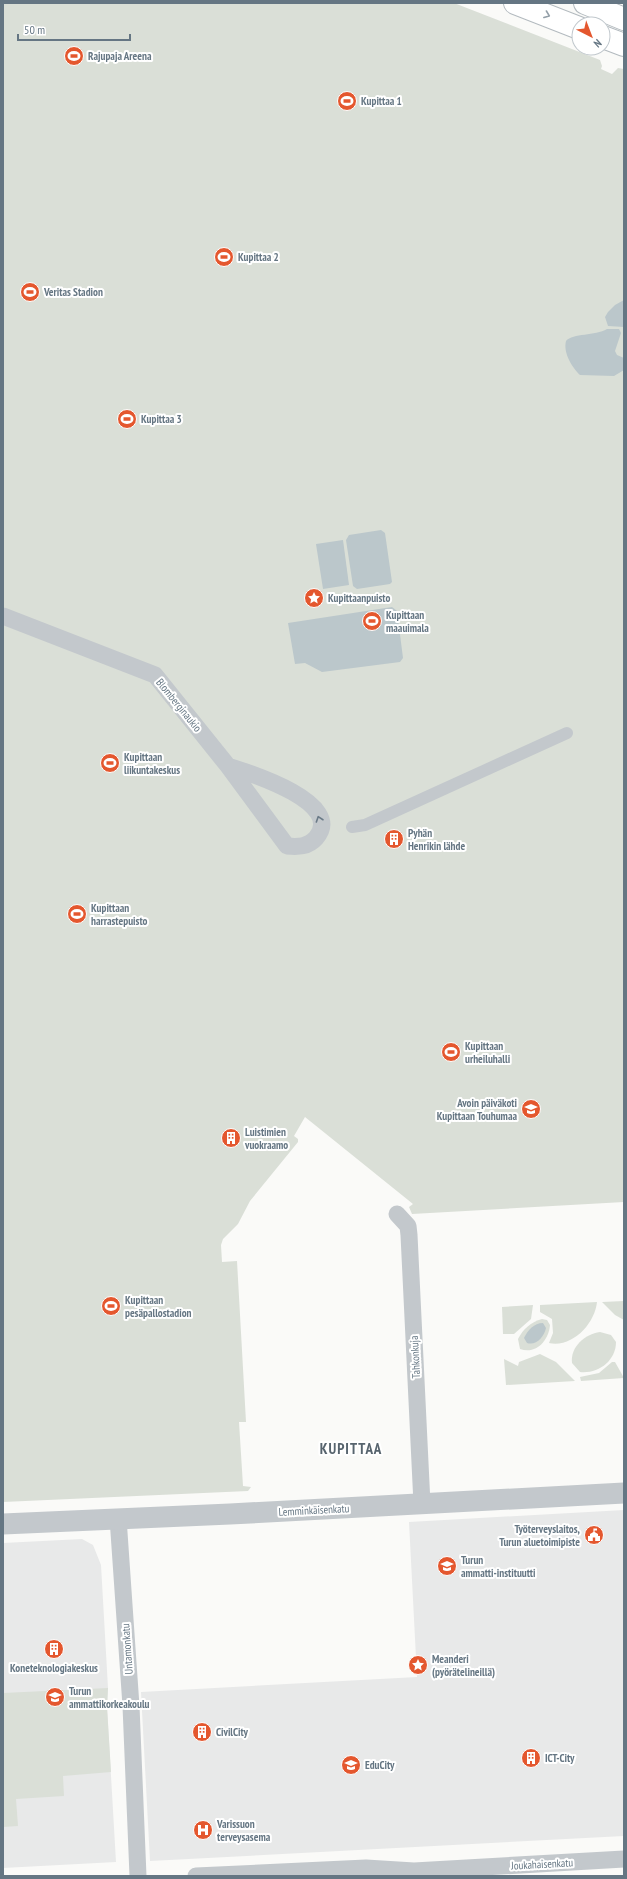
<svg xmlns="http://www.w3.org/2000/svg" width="627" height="1879" font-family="'PT Sans Narrow',sans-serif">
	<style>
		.built { fill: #e8e9e9 }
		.green { fill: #dadfd7 }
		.water { fill: #bbc7cb }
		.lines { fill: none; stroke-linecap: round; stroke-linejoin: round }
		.secondary-casing { stroke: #b3babf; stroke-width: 24 }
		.pedestrian { stroke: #c3c8cc; stroke-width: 12 }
		.minor { stroke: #c3c8cc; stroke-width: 17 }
		.tertiary { stroke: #c3c8cc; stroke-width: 21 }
		.secondary { stroke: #fff; stroke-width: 22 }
		.oneway { stroke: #939fa8 }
		.oneway2 { stroke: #6a7a87 }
		.labels { text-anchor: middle; stroke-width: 4; stroke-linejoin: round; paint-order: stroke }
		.poi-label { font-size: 11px; font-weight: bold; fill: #657683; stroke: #fff; text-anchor: start }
		.street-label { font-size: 11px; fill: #657683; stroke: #fff }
		.district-label { font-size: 15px; font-weight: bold; letter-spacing: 1px; fill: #57646e; stroke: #fff }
	</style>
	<rect width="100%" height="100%" fill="#fafaf8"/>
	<g class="built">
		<path d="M624 1510V1836L150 1861 141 1692 417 1677 409 1522Z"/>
		<path d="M82 1539 93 1545 101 1565 108 1688 107 1707 116 1862 3 1868V1543Z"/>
	</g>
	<g class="green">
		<path d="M3 3H454L600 60 602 66 601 69 612 74 618 68 624 69V1202L412 1214 409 1207 413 1204 305 1117 294 1136 298 1139V1142L250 1201 238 1224 223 1239 221 1245 222 1262 237 1261 246 1422H239L243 1486 251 1487 248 1491 3 1502Z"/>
		<path d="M624 1301V1320L615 1315 602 1302Z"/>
		<path d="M597 1302C595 1323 573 1348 549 1343L553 1333 552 1319 540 1312V1305Z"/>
		<path d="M533 1305 531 1319 514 1334H503L502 1307Z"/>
		<path d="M542 1319 547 1320 550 1325C549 1340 536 1355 520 1349L518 1339C523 1329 531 1322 542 1319Z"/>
		<path d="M600 1332 611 1335 616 1342C616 1361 598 1374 580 1372L572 1363C570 1347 585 1334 600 1332Z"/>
		<path d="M540 1354 556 1362 575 1381 506 1385 504 1359 518 1366 519 1362Z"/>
		<path d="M612 1362H615L624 1378 581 1381 580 1377 599 1373Z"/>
		<path d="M108 1688 107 1707 111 1772 63 1776 64 1796 16 1799 18 1826 3 1827V1693Z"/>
	</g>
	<g class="water">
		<path d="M624 300V327L608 326 605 317 608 312 615 305Z"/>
		<path d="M607 329H619L621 333 615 351 617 355 624 358V370L614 376 580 375C572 367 563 353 566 341 573 333 595 336 607 329Z"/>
		<path d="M381 530 385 533 392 582 390 584 357 589 353 586 346 540 349 535Z"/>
		<path d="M343 540 349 585 323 589 316 544Z"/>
		<path d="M392 607 397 611 403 658 400 662 322 672 305 663 295 664 288 623Z"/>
		<path d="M543 1323 546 1328C544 1337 536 1346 527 1343L524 1338C528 1330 534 1323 543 1323Z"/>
	</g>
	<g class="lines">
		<g class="secondary-casing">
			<g id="secondary">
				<path d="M515 3 579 28"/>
				<path d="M585 3 624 19"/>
				<path d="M603 37 624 45"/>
			</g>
		</g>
		<path class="pedestrian" d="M352 827 365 825 567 733"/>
		<g class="minor">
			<path d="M3 616 155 675 228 766 287 846C298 847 308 847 316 838 346 803 250 773 228 766"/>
			<path d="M397 1214 408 1226 409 1235 422 1504"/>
			<path d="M118 1518 131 1706 138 1876"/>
			<path d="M196 1876 366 1868 414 1871 624 1859"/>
		</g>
		<path class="tertiary" d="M3 1524 230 1514 624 1493"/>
		<use href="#secondary" class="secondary"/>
	</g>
	<defs><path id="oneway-chevron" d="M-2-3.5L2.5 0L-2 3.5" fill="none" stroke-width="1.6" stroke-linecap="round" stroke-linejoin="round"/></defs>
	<use class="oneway" href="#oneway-chevron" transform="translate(547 15) rotate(21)"/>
	<use class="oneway2" href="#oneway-chevron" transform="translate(319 819) rotate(-109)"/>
	<defs>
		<g id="stadium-disc" transform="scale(1)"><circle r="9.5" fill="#e4572e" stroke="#fff"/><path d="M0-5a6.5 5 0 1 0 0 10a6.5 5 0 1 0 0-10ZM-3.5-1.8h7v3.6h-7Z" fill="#fff"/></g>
		<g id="sight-disc" transform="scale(1)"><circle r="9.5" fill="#e4572e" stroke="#fff"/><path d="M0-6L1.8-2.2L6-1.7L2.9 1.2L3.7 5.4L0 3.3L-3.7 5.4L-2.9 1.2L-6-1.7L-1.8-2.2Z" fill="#fff"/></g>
		<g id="building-disc" transform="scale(1)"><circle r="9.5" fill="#e4572e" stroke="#fff"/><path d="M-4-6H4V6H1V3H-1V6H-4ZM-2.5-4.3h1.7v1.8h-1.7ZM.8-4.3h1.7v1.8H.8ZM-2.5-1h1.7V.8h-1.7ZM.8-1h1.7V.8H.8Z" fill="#fff"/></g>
		<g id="school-disc" transform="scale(1)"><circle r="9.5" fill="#e4572e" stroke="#fff"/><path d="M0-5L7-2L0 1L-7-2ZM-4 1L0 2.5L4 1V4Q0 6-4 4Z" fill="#fff"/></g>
		<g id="civic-disc" transform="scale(1)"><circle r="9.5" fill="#e4572e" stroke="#fff"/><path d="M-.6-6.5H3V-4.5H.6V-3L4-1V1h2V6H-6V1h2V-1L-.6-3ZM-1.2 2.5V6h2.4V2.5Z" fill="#fff"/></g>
		<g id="university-disc" transform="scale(1)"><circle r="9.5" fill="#e4572e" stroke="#fff"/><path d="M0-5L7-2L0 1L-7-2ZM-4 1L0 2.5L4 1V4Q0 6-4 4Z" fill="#fff"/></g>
		<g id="hospital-disc" transform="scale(1)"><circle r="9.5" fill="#e4572e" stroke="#fff"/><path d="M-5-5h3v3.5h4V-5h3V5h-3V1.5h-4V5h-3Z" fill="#fff"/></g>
	</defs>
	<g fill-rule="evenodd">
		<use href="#stadium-disc" x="74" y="56"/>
		<use href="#stadium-disc" x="347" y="101"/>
		<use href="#stadium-disc" x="224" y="257"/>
		<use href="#stadium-disc" x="30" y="292"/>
		<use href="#stadium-disc" x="127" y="419"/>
		<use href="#sight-disc" x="314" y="598"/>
		<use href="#stadium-disc" x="372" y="621"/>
		<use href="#stadium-disc" x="110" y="763"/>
		<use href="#building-disc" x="394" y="839"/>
		<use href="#stadium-disc" x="77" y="914"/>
		<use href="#stadium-disc" x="451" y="1052"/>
		<use href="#school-disc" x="531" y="1109"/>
		<use href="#building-disc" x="231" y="1138"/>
		<use href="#stadium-disc" x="111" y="1306"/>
		<use href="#civic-disc" x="594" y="1535"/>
		<use href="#school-disc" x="447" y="1566"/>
		<use href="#building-disc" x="54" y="1649"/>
		<use href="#sight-disc" x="418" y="1665"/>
		<use href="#university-disc" x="55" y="1697"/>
		<use href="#building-disc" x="202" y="1732"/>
		<use href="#building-disc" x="531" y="1758"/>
		<use href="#university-disc" x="351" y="1765"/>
		<use href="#hospital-disc" x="203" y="1830"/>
	</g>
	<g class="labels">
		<g class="poi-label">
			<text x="88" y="60">Rajupaja Areena</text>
			<text x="361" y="105">Kupittaa 1</text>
			<text x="238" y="261">Kupittaa 2</text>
			<text x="44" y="296">Veritas Stadion</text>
			<text x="141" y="423">Kupittaa 3</text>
			<text x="328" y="602">Kupittaanpuisto</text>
			<text x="386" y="619">Kupittaan<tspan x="386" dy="13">maauimala</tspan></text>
			<text x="124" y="761">Kupittaan<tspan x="124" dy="13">liikuntakeskus</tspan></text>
			<text x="408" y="837">Pyhän<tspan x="408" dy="13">Henrikin lähde</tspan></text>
			<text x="91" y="912">Kupittaan<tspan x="91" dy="13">harrastepuisto</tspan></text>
			<text x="465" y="1050">Kupittaan<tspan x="465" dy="13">urheiluhalli</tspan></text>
			<text x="517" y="1107" text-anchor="end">Avoin päiväkoti<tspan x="517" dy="13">Kupittaan Touhumaa</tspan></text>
			<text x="245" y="1136">Luistimien<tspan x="245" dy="13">vuokraamo</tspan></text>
			<text x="125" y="1304">Kupittaan<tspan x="125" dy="13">pesäpallostadion</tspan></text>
			<text x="580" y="1533" text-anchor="end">Työterveyslaitos,<tspan x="580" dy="13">Turun aluetoimipiste</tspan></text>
			<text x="461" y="1564">Turun<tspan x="461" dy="13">ammatti-instituutti</tspan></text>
			<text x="432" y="1663">Meanderi<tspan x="432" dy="13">(pyörätelineillä)</tspan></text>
			<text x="54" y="1672" text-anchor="middle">Koneteknologiakeskus</text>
			<text x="69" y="1695">Turun<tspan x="69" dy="13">ammattikorkeakoulu</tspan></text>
			<text x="216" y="1736">CivilCity</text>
			<text x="545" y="1762">ICT-City</text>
			<text x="365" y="1769">EduCity</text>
			<text x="217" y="1828">Varissuon<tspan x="217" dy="13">terveysasema</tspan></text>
		</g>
		<g class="street-label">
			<text transform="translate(179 705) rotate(51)" y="4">Blomberginaukio</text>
			<text transform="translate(415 1357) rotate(-93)" y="4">Tahkonkuja</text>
			<text transform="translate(314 1510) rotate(-3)" y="4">Lemminkäisenkatu</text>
			<text transform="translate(127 1649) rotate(-94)" y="4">Untamonkatu</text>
			<text transform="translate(542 1864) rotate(-3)" y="4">Joukahaisenkatu</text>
		</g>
		<g class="district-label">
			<text x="351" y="1454">KUPITTAA</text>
		</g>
	</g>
	<rect width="627" height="1879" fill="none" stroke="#657683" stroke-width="8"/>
	<g transform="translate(591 36) rotate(138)"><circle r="19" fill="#ffffff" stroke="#c1c8cd"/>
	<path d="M0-3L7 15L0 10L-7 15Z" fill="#e4572e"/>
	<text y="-6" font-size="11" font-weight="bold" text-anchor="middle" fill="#657683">N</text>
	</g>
	<path d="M18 34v6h112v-6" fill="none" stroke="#657683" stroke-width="2"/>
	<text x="24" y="34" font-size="12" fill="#657683" stroke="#ffffff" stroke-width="3" paint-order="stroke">50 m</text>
</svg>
